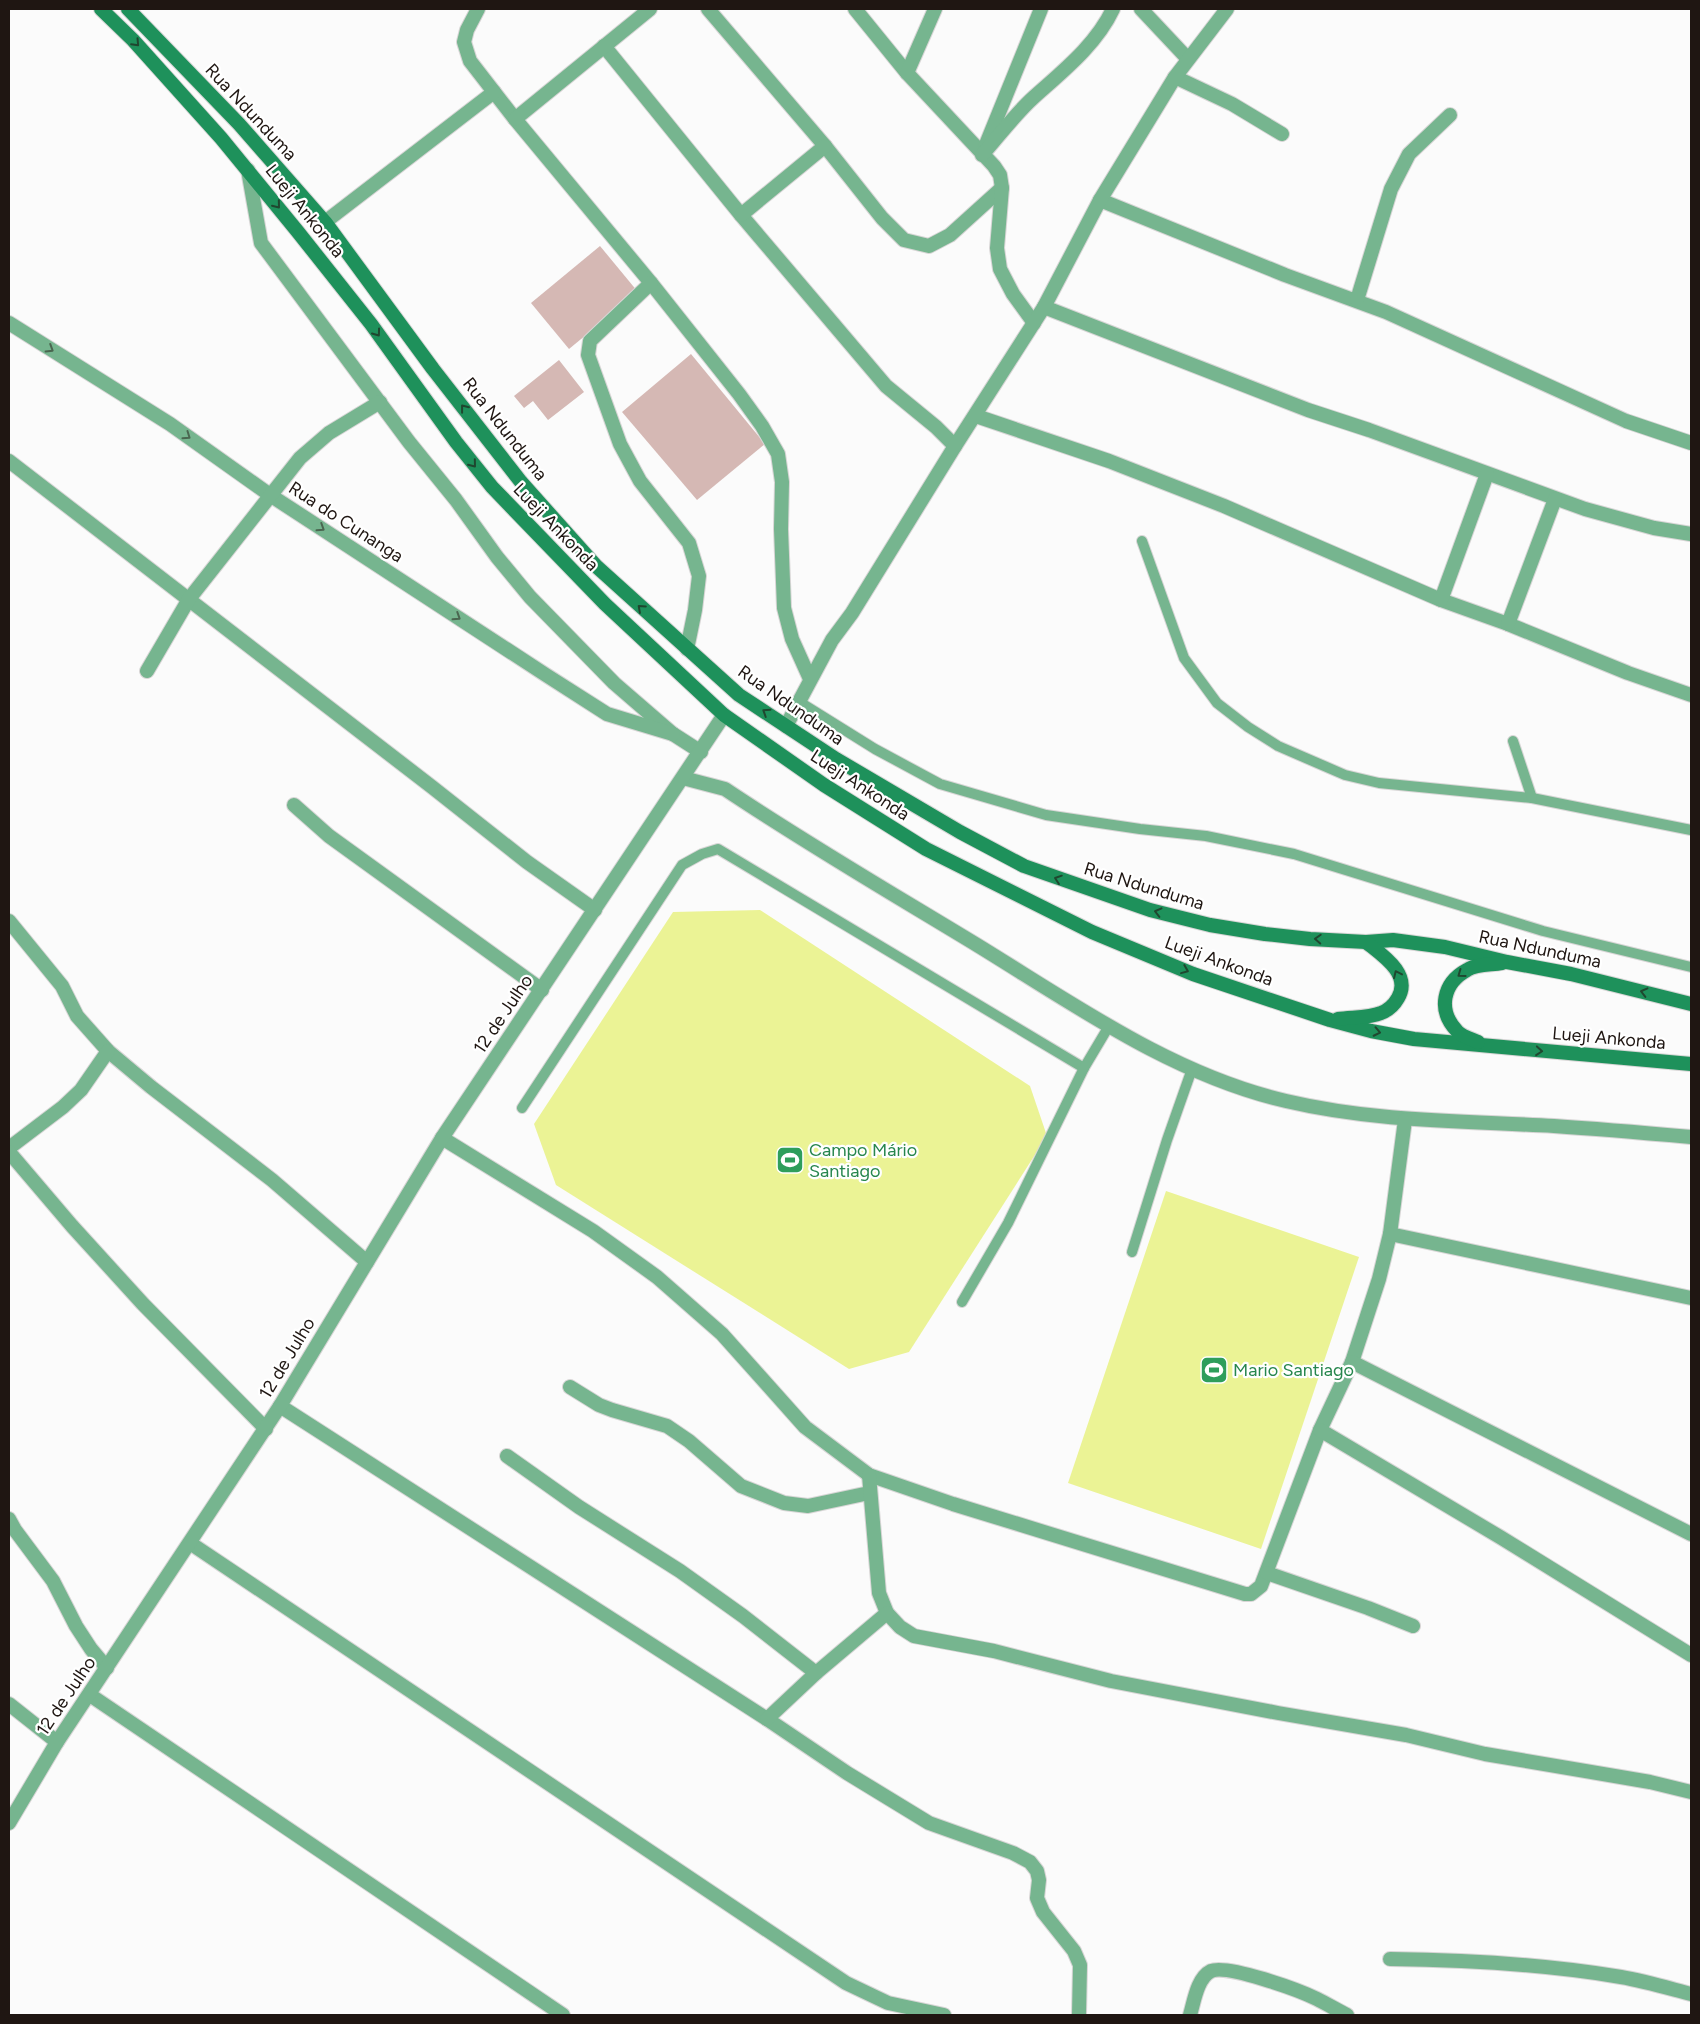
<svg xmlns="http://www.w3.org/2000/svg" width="1700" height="2024" font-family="Figtree,sans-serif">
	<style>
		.green { fill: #ebf395 }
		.building { fill: #d5b8b4 }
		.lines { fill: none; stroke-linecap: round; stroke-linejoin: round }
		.service-casing { stroke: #d8d6d6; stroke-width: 12 }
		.minor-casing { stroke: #d8d6d6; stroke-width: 16 }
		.tertiary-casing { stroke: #d8d6d6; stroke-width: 16 }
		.secondary-casing { stroke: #d8d6d6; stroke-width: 16 }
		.service { stroke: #76b58f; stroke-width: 10 }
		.minor { stroke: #76b58f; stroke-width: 14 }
		.tertiary { stroke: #76b58f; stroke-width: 14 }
		.secondary { stroke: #1e915b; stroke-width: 14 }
		.oneway { stroke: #1f472f }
		.oneway2 { stroke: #4a6650 }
		.labels { text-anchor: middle; stroke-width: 4.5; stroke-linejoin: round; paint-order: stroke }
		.street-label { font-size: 18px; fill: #1f1612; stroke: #fff }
		.leisure-label { font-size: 18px; fill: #27864d; stroke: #fff; text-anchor: start }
	</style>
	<rect width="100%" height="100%" fill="#fbfbfb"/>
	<g class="green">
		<path d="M760 910 1030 1086 1047 1136 909 1352 849 1369 556 1185 534 1124 673 912Z"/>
		<path d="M1166 1191 1359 1257 1261 1549 1068 1483Z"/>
	</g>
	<g class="building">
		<path d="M600 246 638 292 569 349 531 303Z"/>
		<path d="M691 354 765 444 697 500 622 412Z"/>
		<path d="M559 360 584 392 548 420 533 401 524 408 514 396Z"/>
	</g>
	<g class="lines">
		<g class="service-casing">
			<g id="service">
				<path d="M1142 541 1184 658 1217 703 1248 727 1278 746 1345 775 1379 783 1532 798 1691 830"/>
				<path d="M798 701 875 749 940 784 1046 815 1140 829 1206 836 1294 854 1543 931 1691 967"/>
				<path d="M1513 741 1532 798"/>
				<path d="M522 1108 682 865 702 854 718 849 1084 1068"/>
				<path d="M1132 1252 1167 1140 1192 1069"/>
				<path d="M962 1302 1008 1223 1084 1068 1109 1026"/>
			</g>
		</g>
		<g class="minor-casing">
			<g id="minor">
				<path d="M478 9 467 30 464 42 470 61 515 119 651 283 739 394 762 426 778 454 782 482 781 529 784 608 792 639 810 679"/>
				<path d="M708 9 825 146 882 218 904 240 929 246 950 235 1002 188"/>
				<path d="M855 9 907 73 994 166 1000 175 1002 188 997 248 1000 269 1013 294 1034 323"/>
				<path d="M1141 9 1188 59"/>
				<path d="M604 46 741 215 886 386 936 427 955 446"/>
				<path d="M907 73 935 9"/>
				<path d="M1175 77 1232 104 1282 134"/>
				<path d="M515 119 650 9"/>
				<path d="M985 147 1041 9"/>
				<path d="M982 155C999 136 1015 114 1034 97 1063 71 1096 45 1113 9"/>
				<path d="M248 170 261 243 409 442 456 500 497 557 530 597 614 683 673 734 701 752"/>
				<path d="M1100 200 1285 275 1386 312 1626 421 1691 443"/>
				<path d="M741 215 825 146"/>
				<path d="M325 222 494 92"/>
				<path d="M651 283 590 341 588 355 620 444 640 481 689 543 699 576 695 610 687 649"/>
				<path d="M1357 300 1391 189 1409 154 1450 115"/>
				<path d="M1044 307 1308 410 1369 430 1585 509 1654 528 1691 534"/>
				<path d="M9 323 170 424 270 495 546 675 607 714 673 734"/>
				<path d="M976 416 1109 461 1224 506 1441 600 1508 624 1628 673 1691 695"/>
				<path d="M9 461 432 787 527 862 595 910"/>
				<path d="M1441 600 1487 474"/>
				<path d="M1508 624 1555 499"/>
				<path d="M147 671 189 599 300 458 329 433 380 402"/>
				<path d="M786 726 832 640 852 613 955 446 1044 307 1100 200 1175 77 1227 9"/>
				<path d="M683 778 725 789C807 844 893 894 977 945 1075 1005 1173 1075 1286 1101 1375 1122 1464 1121 1554 1126 1600 1129 1646 1133 1691 1137"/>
				<path d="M294 805 329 836 542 990"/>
				<path d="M9 921 62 986 77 1016 108 1051 151 1087 272 1180 367 1262"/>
				<path d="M442 1138 593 1231 657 1277 722 1334 805 1427 869 1475 953 1504 1245 1594H1251L1261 1586 1320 1430 1352 1362 1379 1279 1390 1234 1405 1120"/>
				<path d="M9 1148 63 1107 81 1090 108 1051"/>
				<path d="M9 1152 72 1226 143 1304 266 1429"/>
				<path d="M1390 1234 1691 1298"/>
				<path d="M1352 1362 1691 1534"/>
				<path d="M570 1387 599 1405 612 1410 667 1426 689 1441 741 1486 784 1503 808 1506 869 1493"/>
				<path d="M280 1406 767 1719 847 1773 929 1823 1013 1853 1030 1862 1037 1871 1039 1880 1037 1898 1043 1912 1074 1951 1080 1965 1079 2015"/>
				<path d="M1320 1430 1500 1537 1691 1655"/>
				<path d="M507 1456 579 1507 680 1571 743 1616 816 1673"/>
				<path d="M869 1475 879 1593 887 1613 900 1627 914 1636 994 1651 1111 1681 1278 1713 1406 1735 1485 1754 1650 1782 1691 1792"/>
				<path d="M9 1519 15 1530 53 1581 76 1626 91 1649 107 1668"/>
				<path d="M190 1543 846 1983 888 2003 944 2015"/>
				<path d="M1267 1573 1368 1608 1413 1626"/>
				<path d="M90 1695 563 2015"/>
				<path d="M9 1704 57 1742"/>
				<path d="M767 1719 816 1673 887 1613"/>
				<path d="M1390 1959C1467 1960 1545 1964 1621 1977 1645 1981 1668 1988 1691 1994"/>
				<path d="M1190 2015C1194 2002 1197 1978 1211 1971 1227 1964 1299 1990 1317 1999 1327 2004 1337 2010 1347 2015"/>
			</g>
		</g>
		<g class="tertiary-casing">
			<path id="tertiary" d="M9 1823 57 1742 280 1406 442 1138 724 715"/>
		</g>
		<g class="secondary-casing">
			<g id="secondary">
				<path d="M101 9 133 40 221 138 298 232 371 324 456 442 492 487 605 604 724 715 824 785 926 849 1092 932 1193 974 1330 1020 1371 1031 1414 1039 1691 1064"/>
				<path d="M128 9 239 124 325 222 433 369 521 482 596 566 739 695 836 759 960 832 1024 866 1150 910 1210 925 1265 934 1310 939 1366 942 1393 940 1445 947 1507 962 1571 974 1691 1004"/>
				<path d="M1338 1019C1351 1017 1369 1018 1381 1013 1389 1010 1394 1005 1398 998 1412 974 1382 955 1366 942"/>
				<path d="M1478 1042C1471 1039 1461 1036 1457 1031 1437 1010 1443 983 1467 970 1476 964 1491 965 1502 963"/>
			</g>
		</g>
		<use href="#service" class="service"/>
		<use href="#minor" class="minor"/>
		<use href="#tertiary" class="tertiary"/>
		<use href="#secondary" class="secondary"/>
	</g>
	<defs><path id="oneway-chevron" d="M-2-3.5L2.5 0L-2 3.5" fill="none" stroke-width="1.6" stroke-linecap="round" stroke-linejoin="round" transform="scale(1.25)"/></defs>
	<g class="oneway">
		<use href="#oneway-chevron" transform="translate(136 43) rotate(47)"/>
		<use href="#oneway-chevron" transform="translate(277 205) rotate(51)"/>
		<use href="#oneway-chevron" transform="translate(377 333) rotate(54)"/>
		<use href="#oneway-chevron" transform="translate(464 408) rotate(-128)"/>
		<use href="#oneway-chevron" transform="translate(473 464) rotate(51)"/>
		<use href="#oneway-chevron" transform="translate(641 608) rotate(-138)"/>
		<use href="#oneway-chevron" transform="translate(766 712) rotate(-147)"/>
		<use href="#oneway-chevron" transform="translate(1058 879) rotate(-161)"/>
		<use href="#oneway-chevron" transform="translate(1158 912) rotate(-166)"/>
		<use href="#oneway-chevron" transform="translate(1318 939) rotate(-177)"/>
		<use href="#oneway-chevron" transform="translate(1185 970) rotate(22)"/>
		<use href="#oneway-chevron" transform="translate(1397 974) rotate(-115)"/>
		<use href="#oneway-chevron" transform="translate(1461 974) rotate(144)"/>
		<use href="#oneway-chevron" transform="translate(1644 992) rotate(-166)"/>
		<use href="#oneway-chevron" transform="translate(1377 1032) rotate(12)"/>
		<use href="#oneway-chevron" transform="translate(1539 1051) rotate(5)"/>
	</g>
	<g class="oneway2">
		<use href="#oneway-chevron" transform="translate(50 349) rotate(32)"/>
		<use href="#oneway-chevron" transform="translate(187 436) rotate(35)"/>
		<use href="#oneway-chevron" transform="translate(321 528) rotate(33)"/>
		<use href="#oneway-chevron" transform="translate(457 617) rotate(33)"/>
	</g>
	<defs>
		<g id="stadium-square" transform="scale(1.4375)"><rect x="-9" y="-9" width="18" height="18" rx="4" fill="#2e9e5b" stroke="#fff"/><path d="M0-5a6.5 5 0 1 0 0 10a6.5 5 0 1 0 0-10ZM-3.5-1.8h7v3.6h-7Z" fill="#fff"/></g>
	</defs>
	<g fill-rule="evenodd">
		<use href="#stadium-square" x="790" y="1160"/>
		<use href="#stadium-square" x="1214" y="1370"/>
	</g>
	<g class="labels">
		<g class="street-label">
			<text transform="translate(251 112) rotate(47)" y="6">Rua Ndunduma</text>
			<text transform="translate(305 211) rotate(51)" y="6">Lueji Ankonda</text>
			<text transform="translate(505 429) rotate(52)" y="6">Rua Ndunduma</text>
			<text transform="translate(346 522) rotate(33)" y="6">Rua do Cunanga</text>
			<text transform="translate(556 527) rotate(46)" y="6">Lueji Ankonda</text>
			<text transform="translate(791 705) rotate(35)" y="6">Rua Ndunduma</text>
			<text transform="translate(860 785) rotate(33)" y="6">Lueji Ankonda</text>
			<text transform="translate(1144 886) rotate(17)" y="6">Rua Ndunduma</text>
			<text transform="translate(1540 949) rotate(12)" y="6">Rua Ndunduma</text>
			<text transform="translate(1219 961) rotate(20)" y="6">Lueji Ankonda</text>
			<text transform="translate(503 1014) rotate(-56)" y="6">12 de Julho</text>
			<text transform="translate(1609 1038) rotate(5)" y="6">Lueji Ankonda</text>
			<text transform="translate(287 1358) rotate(-59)" y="6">12 de Julho</text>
			<text transform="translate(66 1696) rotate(-56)" y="6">12 de Julho</text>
		</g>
		<g class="leisure-label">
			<text x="809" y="1156">Campo Mário<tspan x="809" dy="21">Santiago</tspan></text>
			<text x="1233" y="1376">Mario Santiago</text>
		</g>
	</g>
	<rect width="1700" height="2024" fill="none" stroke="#1f1612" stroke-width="20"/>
</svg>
